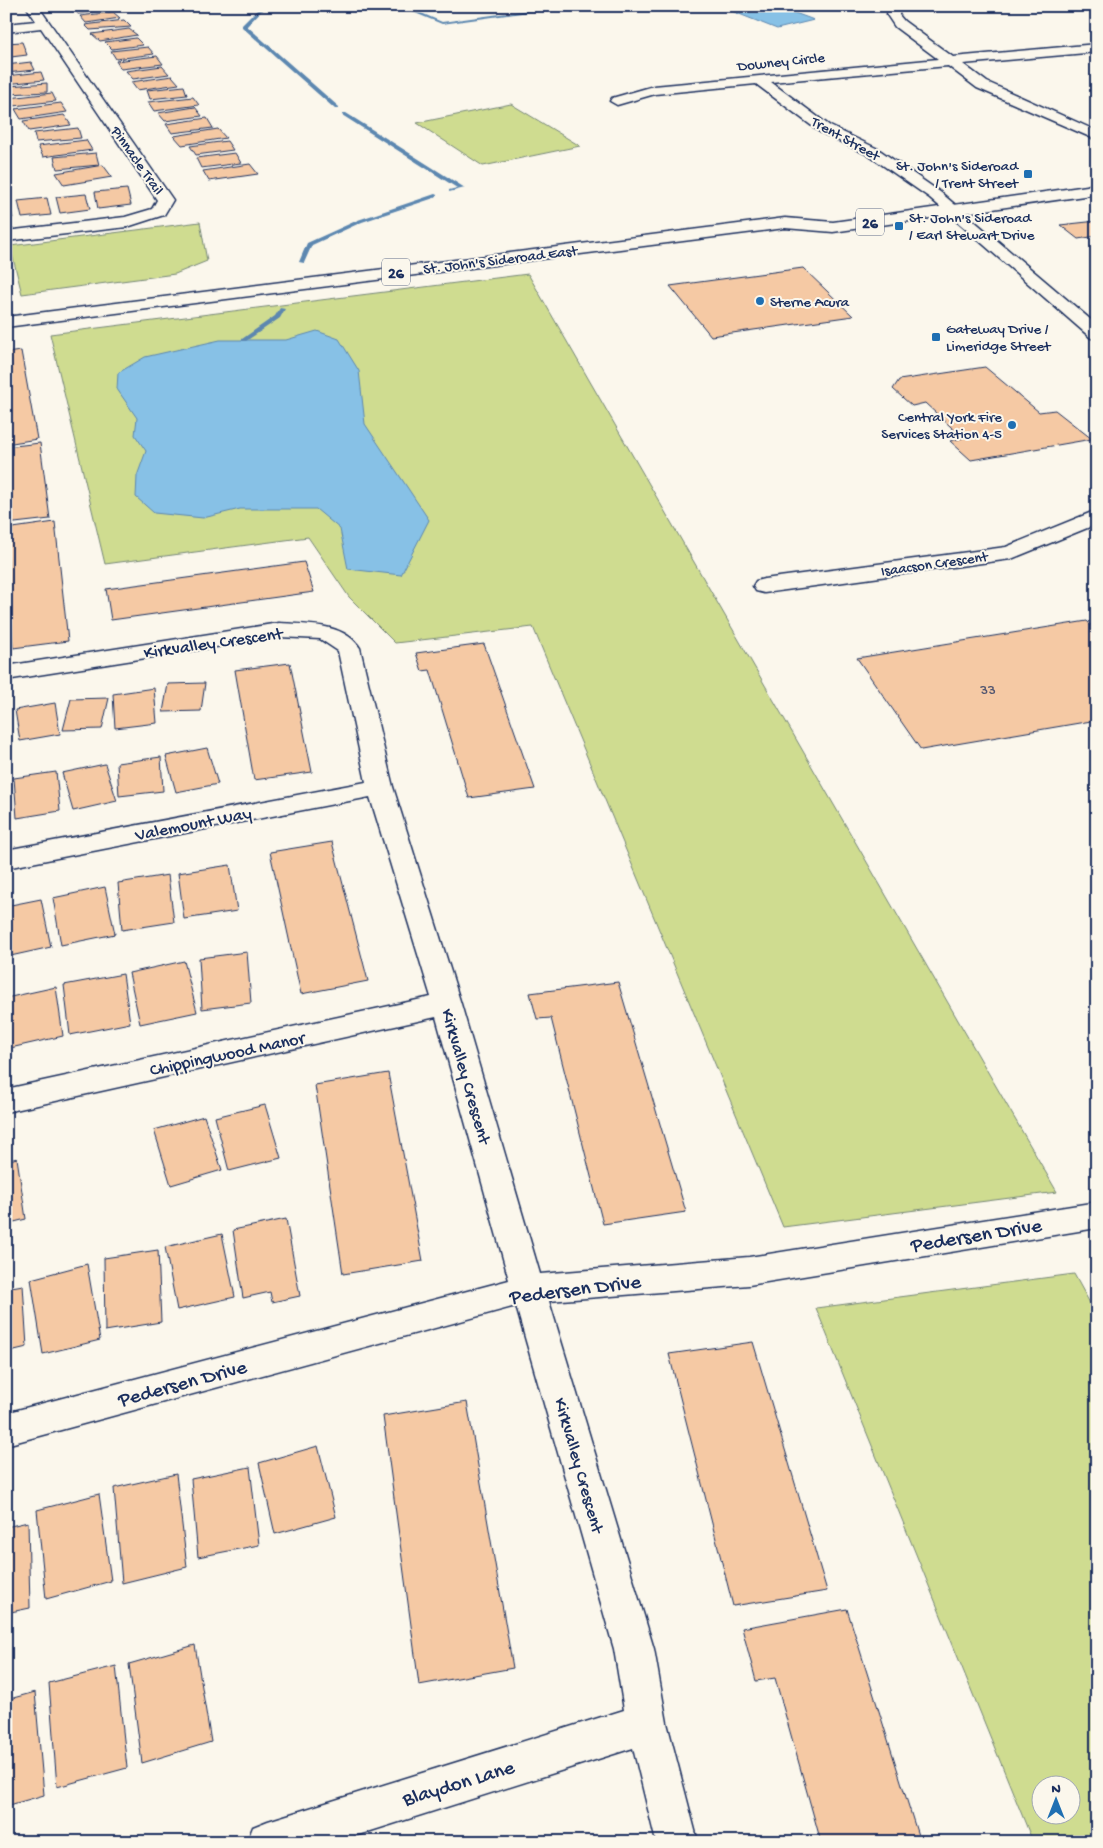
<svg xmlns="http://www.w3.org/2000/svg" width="1103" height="1848" font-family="'Gochi Hand',sans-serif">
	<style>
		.green { fill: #cfdc90; stroke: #758677; fill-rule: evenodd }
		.water { fill: #87c1e6; stroke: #5c87b0 }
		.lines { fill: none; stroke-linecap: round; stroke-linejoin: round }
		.stream { fill: #5c87b0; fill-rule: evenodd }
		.building { fill: #f5c9a4; stroke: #1b2f5e }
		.street-casing { stroke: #1b2f5e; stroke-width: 3 }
		.primary-casing { stroke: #1b2f5e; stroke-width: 3 }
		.street { fill: #fbf7ec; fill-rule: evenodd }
		.primary { fill: #fbf7ec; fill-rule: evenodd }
		.poi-dot { fill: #1f6fb2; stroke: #fbf7ec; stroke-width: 2 }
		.labels { text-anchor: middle; stroke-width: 4; stroke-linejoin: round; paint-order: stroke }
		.far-street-label { font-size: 15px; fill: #1b2f5e; stroke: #fbf7ec }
		.far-poi-label { font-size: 15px; fill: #1b2f5e; stroke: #fbf7ec; text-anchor: start }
		.number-label { font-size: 15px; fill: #525670 }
		.shield { fill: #fbf7ec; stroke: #5e6b89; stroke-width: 1 }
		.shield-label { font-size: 16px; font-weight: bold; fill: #1b2f5e }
		.street-label { font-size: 18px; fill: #1b2f5e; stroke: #fbf7ec }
		.near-street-label { font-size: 21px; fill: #1b2f5e; stroke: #fbf7ec }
	</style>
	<rect width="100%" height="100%" fill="#fbf7ec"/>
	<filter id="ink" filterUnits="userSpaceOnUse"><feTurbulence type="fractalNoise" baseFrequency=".02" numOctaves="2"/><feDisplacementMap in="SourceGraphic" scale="10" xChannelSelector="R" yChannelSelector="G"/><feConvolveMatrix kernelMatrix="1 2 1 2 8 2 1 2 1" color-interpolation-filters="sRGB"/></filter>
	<g filter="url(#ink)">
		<g class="green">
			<path d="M511 104 580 146 483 166 417 123Z"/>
			<path d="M200 222 207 261 175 274 22 294 10 246Z"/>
			<path d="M528 274 1057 1192 783 1227 533 627 395 643 349 597 308 537 105 564 50 334Z"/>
			<path d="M1074 1274 1097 1316V1842H1033L816 1308ZM1040 1786H1070V1816H1040Z"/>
		</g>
		<g class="water">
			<path d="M719 6H776L814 20 777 29Z"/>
			<path d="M317 331 339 339 359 371 365 424 429 520 401 575 348 569 340 529 316 509H240L203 518 154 513 136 497 137 476 146 451 135 435 137 418 117 389 118 373 145 357 220 340H286Z"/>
		</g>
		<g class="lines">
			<g class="stream">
				<path d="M261 6H266L247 26 339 107V109H335L242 27V25Z"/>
				<path d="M398 6H405L442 22 557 6H571L442 24Z"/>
				<path d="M342 113H346L465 188 449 192V190L457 188 342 115Z"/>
				<path d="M435 194 437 195V197L362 222 312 245 304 263 299 262 307 243 358 220Z"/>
				<path d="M280 308 285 309 280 318 246 341H242V339L275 316Z"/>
			</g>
		</g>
		<g class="building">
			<path d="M85 6H110L113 10 78 14 72 8Z"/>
			<path d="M113 12 120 18 86 23 80 16Z"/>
			<path d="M124 20 131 27 90 30 85 25Z"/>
			<path d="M129 29 137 35 100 41 92 34Z"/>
			<path d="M136 38 143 45 112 49 105 42Z"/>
			<path d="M22 42 27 55 11 57 6 43Z"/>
			<path d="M148 47 154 54 116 59 111 51Z"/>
			<path d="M157 56 163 64 121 69 116 61Z"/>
			<path d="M31 62 35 70 6 73V65Z"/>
			<path d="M162 66 169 74 133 79 126 71Z"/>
			<path d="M41 72 44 80 6 84V76Z"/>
			<path d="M172 76 179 84 137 90 131 82Z"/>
			<path d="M47 83V92L9 94V86Z"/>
			<path d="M184 86 187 95 150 99 147 90Z"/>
			<path d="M52 93 56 101 14 106 9 98Z"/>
			<path d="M193 97 199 105 154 111 148 102Z"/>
			<path d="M61 103 67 112 21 119 15 109Z"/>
			<path d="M195 107 202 116 165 121 158 113Z"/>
			<path d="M64 115 71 125 29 131 23 121Z"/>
			<path d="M207 118 213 128 172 133 166 124Z"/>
			<path d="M78 128 81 138 36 142 34 133Z"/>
			<path d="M218 129 226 138 182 145 174 136Z"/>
			<path d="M86 140 92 150 43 157 38 146Z"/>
			<path d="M227 141 233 150 196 155 190 146Z"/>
			<path d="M96 153 99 165 57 169 54 157Z"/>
			<path d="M235 153 241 163 201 168 196 158Z"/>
			<path d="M250 164 258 174 209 181 203 171Z"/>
			<path d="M103 165 112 177 64 185 56 173Z"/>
			<path d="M127 189 131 205 98 209 95 192Z"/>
			<path d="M86 194 90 209 60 213 56 197Z"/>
			<path d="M47 198 51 215 22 218 18 201Z"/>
			<path d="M6 202H9L13 218 6 219Z"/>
			<path d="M1097 221V236L1078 239 1060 225Z"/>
			<path d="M803 268 853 316 711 336 670 286Z"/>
			<path d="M21 351 37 439 6 444V353Z"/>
			<path d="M985 367 1039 412 1055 410 1092 439 971 460 950 441 963 438 925 403 912 406 893 389 899 380Z"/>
			<path d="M40 443 50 519 6 524V447Z"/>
			<path d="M55 522 68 641 13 648 6 529Z"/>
			<path d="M304 562 314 592 111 620 106 589Z"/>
			<path d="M1087 621 1097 632V720L921 750 857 658Z"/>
			<path d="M484 644 535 789 469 798 430 670 422 671 416 653Z"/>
			<path d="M290 663 312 772 254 780 235 670Z"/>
			<path d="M205 683 201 711 163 712 168 684Z"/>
			<path d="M154 688 157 723 115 728 113 694Z"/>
			<path d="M109 698 102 729 63 730 71 699Z"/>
			<path d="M55 703 60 734 20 741 15 710Z"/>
			<path d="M6 715 12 747 6 748Z"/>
			<path d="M207 748 218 784 176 792 166 756Z"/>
			<path d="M161 757 163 791 119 796 117 763Z"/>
			<path d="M105 764 117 801 73 811 62 773Z"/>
			<path d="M56 772 60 811 17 818 14 778Z"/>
			<path d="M332 842 368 981 301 994 270 852Z"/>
			<path d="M230 865 237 911 184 919 178 873Z"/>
			<path d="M168 875 174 922 122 930 118 883Z"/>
			<path d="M105 887 115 934 61 945 53 898Z"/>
			<path d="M41 899 51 947 6 957V906Z"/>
			<path d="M247 952 251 1003 202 1009 199 958Z"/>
			<path d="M184 961 197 1012 140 1024 129 973Z"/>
			<path d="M123 974 130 1023 70 1035 64 985Z"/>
			<path d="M618 982 686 1212 603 1224 551 1018 537 1019 530 993Z"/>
			<path d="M56 987 63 1036 6 1049V998Z"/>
			<path d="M388 1073 423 1261 343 1274 315 1085Z"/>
			<path d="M265 1105 281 1158 229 1171 215 1117Z"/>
			<path d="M204 1116 222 1170 171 1185 154 1130Z"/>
			<path d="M17 1158 26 1219 6 1224V1161Z"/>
			<path d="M286 1219 300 1296 272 1302 270 1292 243 1298 233 1230Z"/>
			<path d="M222 1234 235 1297 177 1310 165 1247Z"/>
			<path d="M158 1250 161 1322 105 1331 104 1258Z"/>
			<path d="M87 1264 100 1340 43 1354 31 1279Z"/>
			<path d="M23 1285 27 1347 6 1352V1288Z"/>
			<path d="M753 1342 827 1591 733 1606 669 1354Z"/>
			<path d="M467 1402 513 1668 419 1685 383 1416Z"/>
			<path d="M318 1446 336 1517 275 1534 259 1463Z"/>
			<path d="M250 1467 259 1545 198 1557 191 1479Z"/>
			<path d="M176 1474 187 1567 122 1583 114 1488Z"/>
			<path d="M99 1494 111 1581 46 1599 37 1510Z"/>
			<path d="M28 1522 30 1608 6 1613V1527Z"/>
			<path d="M847 1609 920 1842H821L775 1678 756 1681 742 1628Z"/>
			<path d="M195 1645 211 1742 142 1763 129 1664Z"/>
			<path d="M116 1666 127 1768 57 1787 49 1683Z"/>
			<path d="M35 1692 44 1795 6 1806V1700Z"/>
		</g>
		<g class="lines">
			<g class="street-casing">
				<g id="street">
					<path d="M26 6H38L173 200 164 215 127 227 6 241V231L125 217 152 209 157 200 41 28 6 32V24L36 21Z"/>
					<path d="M888 6H900L899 15 904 21 953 57 1097 44V52L963 64 987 82 1097 131V140L977 88 948 66 771 82 830 126 878 149 940 192 1097 325V339L1091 338 930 198 868 155 820 132 756 84 655 94 617 105 610 101 612 98 654 86 938 59 895 27 887 15Z"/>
					<path d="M1097 510V524L1011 559 764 593 756 591 753 586 756 581 764 579 1006 547Z"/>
					<path d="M279 623C306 625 343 622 360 648L393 787 461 1004 540 1274 749 1257 1097 1202V1228L749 1285 549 1301 654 1649 667 1723 698 1842H656L633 1748 336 1842H247L253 1827 268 1821 624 1710 614 1649 516 1306 6 1445V1413L509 1280 436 1017 6 1112V1089L431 997 370 797 6 868V850L366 782 338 651 320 639 279 637 6 680V666Z"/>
				</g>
			</g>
			<g class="primary-casing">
				<path id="primary" d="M1097 181V193L1091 195 833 232 785 228 6 327V317L785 218 833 222 1087 186Z"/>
			</g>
			<use href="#street" class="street"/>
			<use href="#primary" class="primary"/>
		</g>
	</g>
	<g class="poi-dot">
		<rect x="1023" y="169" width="10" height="10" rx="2.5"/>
		<rect x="894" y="221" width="10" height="10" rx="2.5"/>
		<circle cx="760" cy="301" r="5"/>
		<rect x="931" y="332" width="10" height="10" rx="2.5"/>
		<circle cx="1012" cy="425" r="5"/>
	</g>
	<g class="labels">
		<g class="far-street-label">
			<text transform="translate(781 61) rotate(-6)" y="5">Downey Circle</text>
			<text transform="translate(846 138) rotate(29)" y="5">Trent Street</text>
			<text transform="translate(138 160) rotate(55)" y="5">Pinnacle Trail</text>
			<text transform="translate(500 259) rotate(-7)" y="5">St. John's Sideroad East</text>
			<text transform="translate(934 563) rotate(-8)" y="5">Isaacson Crescent</text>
		</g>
		<g class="far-poi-label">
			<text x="1018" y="170" text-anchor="end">St. John's Sideroad<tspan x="1018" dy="17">/ Trent Street</tspan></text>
			<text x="909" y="222">St. John's Sideroad<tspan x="909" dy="17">/ Earl Stewart Drive</tspan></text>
			<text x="770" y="306">Sterne Acura</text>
			<text x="946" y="333">Gateway Drive /<tspan x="946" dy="17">Limeridge Street</tspan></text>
			<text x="1002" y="421" text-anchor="end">Central York Fire<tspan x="1002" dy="17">Services Station 4-5</tspan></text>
		</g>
		<g class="number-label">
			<text x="988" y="694">33</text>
		</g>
		<g class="shield">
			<rect x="856" y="208.5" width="28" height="27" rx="4"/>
			<rect x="382" y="258.5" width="28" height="27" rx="4"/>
		</g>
		<g class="shield-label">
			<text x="870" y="228">26</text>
			<text x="396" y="278">26</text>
		</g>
		<g class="street-label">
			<text transform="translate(213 642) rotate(-8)" y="6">Kirkvalley Crescent</text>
			<text transform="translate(193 823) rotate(-11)" y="6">Valemount Way</text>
			<text transform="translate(227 1053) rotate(-12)" y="6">Chippingwood Manor</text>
			<text transform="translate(467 1076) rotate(74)" y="6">Kirkvalley Crescent</text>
			<text transform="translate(580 1465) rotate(74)" y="6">Kirkvalley Crescent</text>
		</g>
		<g class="near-street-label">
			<text transform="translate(976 1234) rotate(-9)" y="7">Pedersen Drive</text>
			<text transform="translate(575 1288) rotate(-7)" y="7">Pedersen Drive</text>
			<text transform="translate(182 1382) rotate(-15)" y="7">Pedersen Drive</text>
			<text transform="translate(458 1782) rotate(-17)" y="7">Blaydon Lane</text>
		</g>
	</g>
	<rect width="1103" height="1848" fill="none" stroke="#fbf7ec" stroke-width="25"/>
	<rect x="12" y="12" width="1078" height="1823" fill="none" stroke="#1b2f5e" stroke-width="2" filter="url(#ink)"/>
	<g transform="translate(1056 1800)"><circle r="24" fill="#fbf7ec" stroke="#a1a7b3"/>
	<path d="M0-4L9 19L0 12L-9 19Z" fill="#1f6fb2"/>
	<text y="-8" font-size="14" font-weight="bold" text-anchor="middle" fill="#1b2f5e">N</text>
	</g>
</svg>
